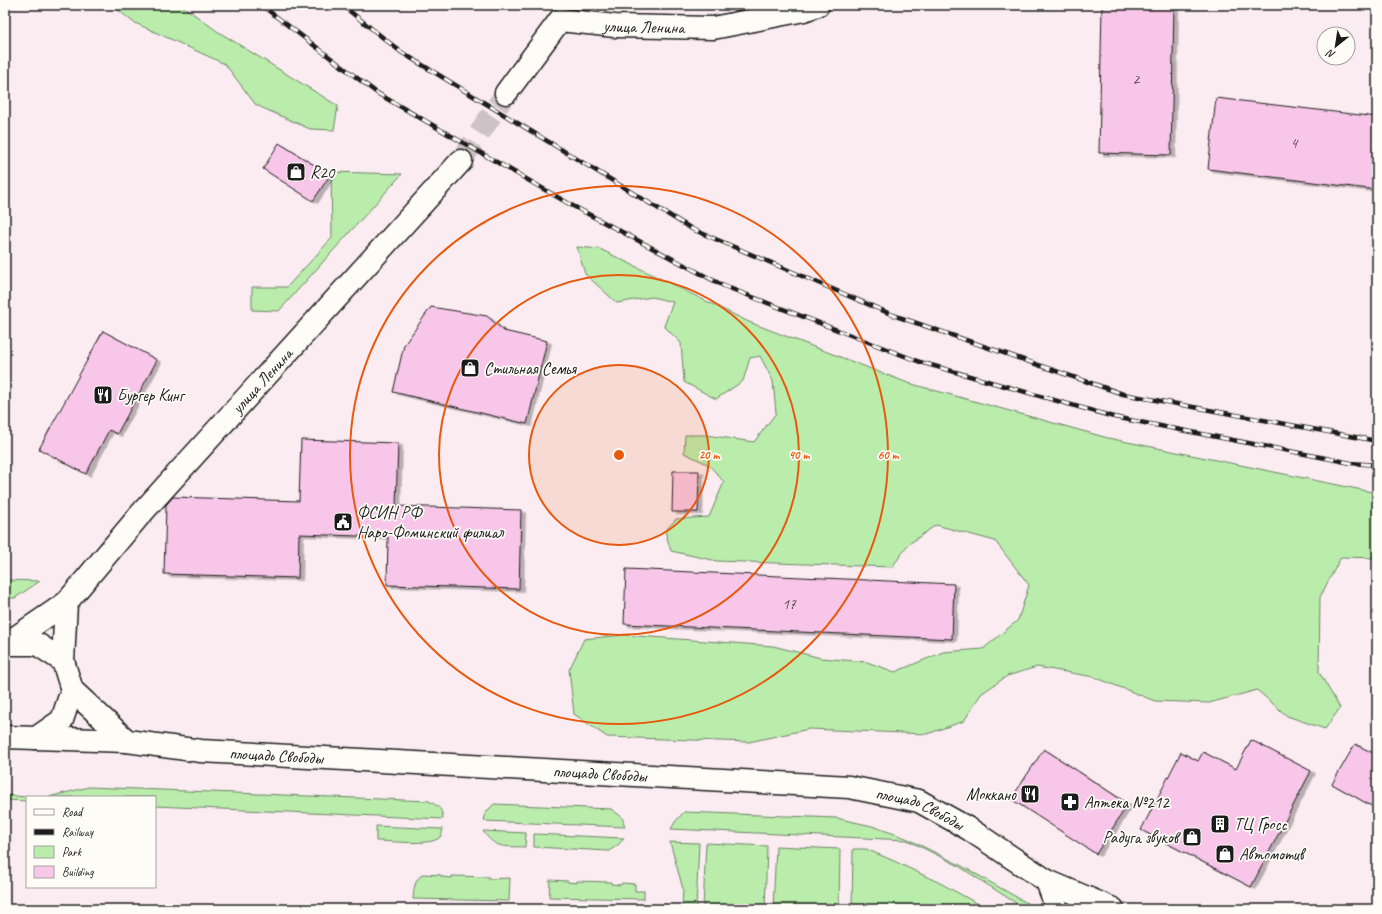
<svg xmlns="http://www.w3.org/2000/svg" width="1382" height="914" font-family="Caveat,sans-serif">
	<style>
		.green { fill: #baecac; stroke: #6b8464 }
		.building { fill: #f7c6e8; stroke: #1c1c1c; filter: url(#shadow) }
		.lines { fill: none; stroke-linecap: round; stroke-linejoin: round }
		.tertiary-tunnel { stroke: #cec2c7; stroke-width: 22; stroke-dasharray: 22 11; stroke-linecap: butt }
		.tertiary-casing { stroke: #1c1c1c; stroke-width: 25 }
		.secondary-casing { stroke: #1c1c1c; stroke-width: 25 }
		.tertiary { stroke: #fdfcf7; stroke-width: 22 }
		.secondary { stroke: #fdfcf7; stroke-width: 22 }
		.rail-casing { stroke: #1c1c1c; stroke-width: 4.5 }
		.rail { stroke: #fdfcf7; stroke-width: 3; stroke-dasharray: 9; stroke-linecap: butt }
		.ring { fill: none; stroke: #e8590c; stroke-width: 2 }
		.labels { text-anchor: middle; stroke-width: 3.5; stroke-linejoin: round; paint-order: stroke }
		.number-label { font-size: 15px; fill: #53464f }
		.street-label { font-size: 17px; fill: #1c1c1c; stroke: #fdfcf7 }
		.poi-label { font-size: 17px; fill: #1c1c1c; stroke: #fdfcf7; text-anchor: start }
		.centre { fill: #e8590c; stroke: #fdfcf7; stroke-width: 2 }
		.ring-label { font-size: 12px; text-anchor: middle; font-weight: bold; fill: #e8590c; stroke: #fdfcf7; stroke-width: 3.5; stroke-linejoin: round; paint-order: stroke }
	</style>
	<defs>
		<filter id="shadow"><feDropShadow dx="4.5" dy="2.5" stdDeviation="0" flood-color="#0004"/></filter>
	</defs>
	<rect width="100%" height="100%" fill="#fbecf2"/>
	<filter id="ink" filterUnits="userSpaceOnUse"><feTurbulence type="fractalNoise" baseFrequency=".025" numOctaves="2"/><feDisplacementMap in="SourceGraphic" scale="8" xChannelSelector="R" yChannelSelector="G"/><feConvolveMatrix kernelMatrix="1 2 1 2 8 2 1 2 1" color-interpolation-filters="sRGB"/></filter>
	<g filter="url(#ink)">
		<g class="green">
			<path d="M112 5H181L217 31 338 106 334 130 310 129 256 105 225 64 133 22Z"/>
			<path d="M331 172 402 174 279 311 252 310V287H287L332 238Z"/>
			<path d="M577 247 600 249 749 322 908 383 1108 438 1377 493V558L1341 557 1320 597 1319 672 1340 708 1325 729 1287 716 1257 690 1209 703 1155 701 1094 677 1037 667 1007 676 981 694 964 721 927 734 809 729 749 742 607 737 574 714 569 670 584 639 624 635 773 646 821 658 867 662 895 672 943 652 983 649 1018 620 1029 585 995 541 936 525 909 544 892 567 717 561 671 551 665 531 676 519 709 517 724 482 709 465 684 453 685 435H706L754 442 776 413 773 381 760 356 750 358 743 381 716 399 684 382 681 343 664 326 673 302 652 297 617 303 585 274Z"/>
			<path d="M5 580 40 581 15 598H5Z"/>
			<path d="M89 787 429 801C439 807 442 808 443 819L155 806V797H48Z"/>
			<path d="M5 795 27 797V801L5 800Z"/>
			<path d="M494 804 611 809 622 817 625 827 484 821 486 812Z"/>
			<path d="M684 812 836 818 872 826 906 838 960 865 1027 903 1032 909H1025L957 865 907 840 671 829 675 822Z"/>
			<path d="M376 826 443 829C442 833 442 836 439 838 430 846 389 841 376 841Z"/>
			<path d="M483 831 526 833 525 847C505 846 496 850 483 831Z"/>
			<path d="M534 834 624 838 618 845 609 851 534 847Z"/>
			<path d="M670 842 699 843 696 909H682L683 889Z"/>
			<path d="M706 843 767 846 765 909H703Z"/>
			<path d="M776 846 840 849 839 909H773Z"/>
			<path d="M853 849H866L894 861 942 884 987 909H852Z"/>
			<path d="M423 874 441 875 442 877 452 878V876L489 877V879L510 878 509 901 413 899C414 889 414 880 423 874Z"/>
			<path d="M550 880 568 881V882L577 883V881L611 882V884L621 885 622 883 635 884V891H644V899L549 897Z"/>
		</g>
		<g class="building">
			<path d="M1102 5H1174L1171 155 1099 153Z"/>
			<path d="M1216 98 1377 117V190L1208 169Z"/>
			<path d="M279 143 330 175 313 201 263 169Z"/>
			<path d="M431 307 487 316 504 331 547 341 527 424 393 392 404 345Z"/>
			<path d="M103 331 157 360 117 434 109 430 86 474 39 449Z"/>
			<path d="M301 440 398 443 396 506 521 510 519 589 387 585 388 537 299 534 298 578 164 574 166 505 173 497 299 501Z"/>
			<path d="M673 471H699L698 512H672Z"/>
			<path d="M626 569 954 584 952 639 624 624Z"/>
			<path d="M1251 740 1311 771 1251 887 1141 830 1181 752 1198 761 1203 752 1236 769Z"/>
			<path d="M1355 744 1377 755V809L1332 784Z"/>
			<path d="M1044 749 1128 804 1096 854 1011 799Z"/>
		</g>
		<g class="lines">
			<path class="tertiary-tunnel" d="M461 161 506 93"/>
			<g class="tertiary-casing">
				<g id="tertiary">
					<path id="s1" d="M506 93 560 20 615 26 713 28 804 10 818 5"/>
					<path id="s2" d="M6 644 66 603 139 516 461 161"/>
					<path d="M63 661 66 603"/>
				</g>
			</g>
			<g class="secondary-casing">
				<g id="secondary">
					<path d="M5 645 6 644H37L63 661 72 690 62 720 36 738"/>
					<path d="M72 690 127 741"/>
					<path id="s3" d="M5 737 127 741 201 751 849 787 919 801 969 829 1047 881 1113 909"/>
					<path d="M1047 881 1057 909"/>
				</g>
			</g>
			<use href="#tertiary" class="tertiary"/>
			<use href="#secondary" class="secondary"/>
			<g class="rail-casing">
				<g id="rail">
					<path d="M261 5 377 93 573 206 724 286 920 362 1114 417 1351 463 1377 465"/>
					<path d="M342 5 401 52 692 229 893 315 1123 394 1377 441"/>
				</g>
			</g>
			<use href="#rail" class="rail"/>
		</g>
	</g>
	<circle cx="619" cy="455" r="90" fill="#e8590c" fill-opacity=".12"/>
	<g class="ring">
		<circle cx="619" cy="455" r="90"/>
		<circle cx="619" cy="455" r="180"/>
		<circle cx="619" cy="455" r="269"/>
	</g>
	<defs>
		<g id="shop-square" transform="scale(1)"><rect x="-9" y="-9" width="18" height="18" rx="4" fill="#1c1c1c" stroke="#fdfcf7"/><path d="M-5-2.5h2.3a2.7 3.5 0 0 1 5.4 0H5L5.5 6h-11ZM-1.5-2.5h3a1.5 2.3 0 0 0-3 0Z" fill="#fff"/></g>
		<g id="restaurant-square" transform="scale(1)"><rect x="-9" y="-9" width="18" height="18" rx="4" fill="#1c1c1c" stroke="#fdfcf7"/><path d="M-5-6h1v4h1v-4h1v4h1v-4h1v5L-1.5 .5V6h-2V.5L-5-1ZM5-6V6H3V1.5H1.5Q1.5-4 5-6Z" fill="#fff"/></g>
		<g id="civic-square" transform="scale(1)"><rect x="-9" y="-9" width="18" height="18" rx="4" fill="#1c1c1c" stroke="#fdfcf7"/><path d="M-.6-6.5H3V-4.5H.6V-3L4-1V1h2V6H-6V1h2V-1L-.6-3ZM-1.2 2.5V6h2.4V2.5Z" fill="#fff"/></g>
		<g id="pharmacy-square" transform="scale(1)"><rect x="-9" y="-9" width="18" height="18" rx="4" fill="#1c1c1c" stroke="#fdfcf7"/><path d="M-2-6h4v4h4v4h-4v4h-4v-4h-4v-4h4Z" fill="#fff"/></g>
		<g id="building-square" transform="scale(1)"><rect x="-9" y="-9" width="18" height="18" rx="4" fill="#1c1c1c" stroke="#fdfcf7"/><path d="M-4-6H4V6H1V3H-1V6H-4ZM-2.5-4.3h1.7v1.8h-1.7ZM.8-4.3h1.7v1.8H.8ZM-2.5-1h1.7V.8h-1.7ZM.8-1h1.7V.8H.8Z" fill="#fff"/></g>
	</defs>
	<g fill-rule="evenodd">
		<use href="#shop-square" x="296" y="172"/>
		<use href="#shop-square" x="470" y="368"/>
		<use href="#restaurant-square" x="103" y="395"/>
		<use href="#civic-square" x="343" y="522"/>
		<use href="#restaurant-square" x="1030" y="794"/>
		<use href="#pharmacy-square" x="1070" y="802"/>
		<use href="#building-square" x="1220" y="824"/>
		<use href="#shop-square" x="1192" y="837"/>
		<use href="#shop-square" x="1225" y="854"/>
	</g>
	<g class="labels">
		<g class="number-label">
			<text x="1136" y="84">2</text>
			<text x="1294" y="148">4</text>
			<text x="789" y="609">17</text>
		</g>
		<g class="street-label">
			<text dy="6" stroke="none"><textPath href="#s1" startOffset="175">улица Ленина</textPath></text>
			<text dy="6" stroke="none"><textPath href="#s2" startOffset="369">улица Ленина</textPath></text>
			<text dy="6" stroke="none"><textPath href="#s3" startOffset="272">площадь Свободы</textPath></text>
			<text dy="6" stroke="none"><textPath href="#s3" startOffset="596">площадь Свободы</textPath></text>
			<text dy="6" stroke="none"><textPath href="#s3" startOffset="920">площадь Свободы</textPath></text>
		</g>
		<g class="poi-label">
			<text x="310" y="178">R20</text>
			<text x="484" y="374">Стильная Семья</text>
			<text x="117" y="401">Бургер Кинг</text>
			<text x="357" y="518">ФСИН РФ<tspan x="357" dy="20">Наро-Фоминский филиал</tspan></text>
			<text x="1016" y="800" text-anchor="end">Моккано</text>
			<text x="1084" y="808">Аптека №212</text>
			<text x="1234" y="830">ТЦ Гросс</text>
			<text x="1178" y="843" text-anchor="end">Радуга звуков</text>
			<text x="1239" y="860">Автомотив</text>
		</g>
	</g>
	<circle cx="619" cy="455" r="6" class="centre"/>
	<g class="ring-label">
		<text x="709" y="459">20 m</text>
		<text x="799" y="459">40 m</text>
		<text x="888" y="459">60 m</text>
	</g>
	<rect width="1382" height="914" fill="none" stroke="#fdfcf7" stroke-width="20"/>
	<rect x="10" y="10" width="1362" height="894" fill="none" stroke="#1c1c1c" stroke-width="1.5" filter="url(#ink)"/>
	<rect x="26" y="796" width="130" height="92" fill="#fdfcf7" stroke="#a3a29f"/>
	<rect x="34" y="809" width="20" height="6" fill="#fdfcf7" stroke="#a3a29f"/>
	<text x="62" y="816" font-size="12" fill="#1c1c1c">Road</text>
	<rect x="34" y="829" width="20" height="6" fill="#1c1c1c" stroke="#a3a29f"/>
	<text x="62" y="836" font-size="12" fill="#1c1c1c">Railway</text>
	<rect x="34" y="846" width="20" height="12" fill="#baecac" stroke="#a3a29f"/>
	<text x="62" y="856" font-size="12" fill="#1c1c1c">Park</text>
	<rect x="34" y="866" width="20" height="12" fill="#f7c6e8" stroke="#a3a29f"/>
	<text x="62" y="876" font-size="12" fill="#1c1c1c">Building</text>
	<g transform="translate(1336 46) rotate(210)"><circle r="19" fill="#fdfcf7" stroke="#a3a29f"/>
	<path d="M0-3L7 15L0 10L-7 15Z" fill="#1c1c1c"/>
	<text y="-6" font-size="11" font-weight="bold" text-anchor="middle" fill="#1c1c1c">N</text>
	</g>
</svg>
